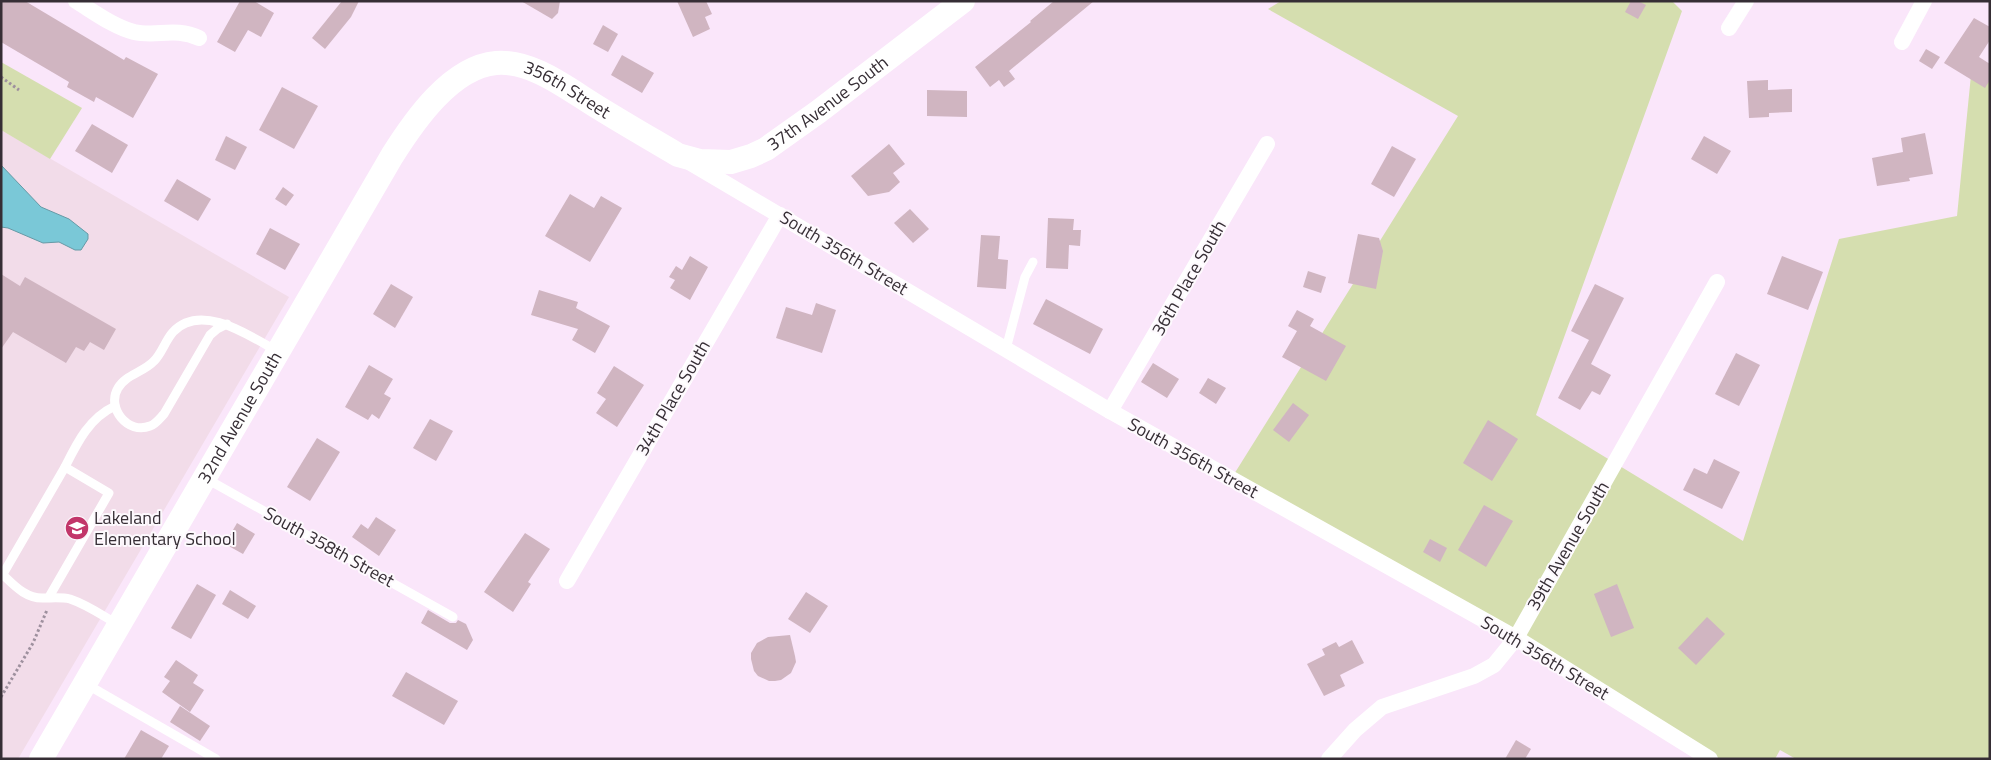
<svg xmlns="http://www.w3.org/2000/svg" width="1991" height="760" font-family="'Titillium Web',sans-serif">
	<style>
		.education { fill: #f2dce9 }
		.green { fill: #d5deaf }
		.water { fill: #7ac8d7; stroke: #669aa6 }
		.building { fill: #d0b5c1 }
		.lines { fill: none; stroke-linecap: round; stroke-linejoin: round }
		.path { stroke: #9e909e; stroke-width: 3; stroke-dasharray: 2.5 2.5; stroke-linecap: butt }
		.lane { stroke: #fff; stroke-width: 9 }
		.street { stroke: #fff; stroke-width: 16 }
		.secondary { stroke: #fff; stroke-width: 24 }
		.labels { text-anchor: middle; stroke-width: 4; stroke-linejoin: round; paint-order: stroke }
		.street-label { font-size: 18px; fill: #362e35; stroke: #fdf9fd }
		.poi-label { font-size: 18px; fill: #362e35; stroke: #fdf9fd; text-anchor: start }
	</style>
	<rect width="100%" height="100%" fill="#fae6fa"/>
	<path class="education" d="M1 130 289 297 18 759H1Z"/>
	<g class="green">
		<path d="M1281 1H1672L1682 11 1536 415 1743 541 1839 239 1957 216 1971 75 1990 71V759H1796L1780 750 1775 759H1707L1231 479 1458 116 1268 9Z"/>
		<path d="M1 62 82 108 50 159 1 130Z"/>
	</g>
	<path class="water" d="M1 165 41 207 69 219 88 234V239L81 250H75L59 242 43 243 8 228 1 227Z"/>
	<g class="building">
		<path d="M1 1H25L124 60 126 57 158 74 133 118 96 97 94 102 67 87 69 82 1 42Z"/>
		<path d="M240 1H254L274 13 261 37 248 30 235 52 217 42Z"/>
		<path d="M342 1H359L351 17 325 49 312 38Z"/>
		<path d="M521 1H560L558 13 552 19Z"/>
		<path d="M677 1H706L712 14 705 17 710 29 693 37Z"/>
		<path d="M1054 1H1094L1009 71 1015 79 1004 87 999 80 990 87 975 67 1031 22 1030 21Z"/>
		<path d="M1631 1H1638L1646 5 1638 19 1625 12Z"/>
		<path d="M1974 18 1990 27V40L1979 57 1990 64V80L1985 88 1944 63Z"/>
		<path d="M603 25 618 34 608 52 593 44Z"/>
		<path d="M1926 49 1940 57 1932 69 1919 61Z"/>
		<path d="M622 55 654 73 642 93 611 75Z"/>
		<path d="M1768 80V90L1792 89V112L1769 113V117L1749 118 1747 81Z"/>
		<path d="M282 87 318 106 294 149 259 130Z"/>
		<path d="M927 90 967 91V117L927 116Z"/>
		<path d="M92 124 128 145 112 173 75 151Z"/>
		<path d="M1925 133 1933 174 1909 178 1910 181 1877 186 1872 158 1903 152 1901 138Z"/>
		<path d="M226 136 247 147 235 170 215 160Z"/>
		<path d="M1704 136 1731 151 1717 174 1691 159Z"/>
		<path d="M889 144 905 164 893 173 900 182 889 192 868 196 851 176Z"/>
		<path d="M1392 146 1416 159 1394 197 1371 184Z"/>
		<path d="M177 179 211 199 198 221 164 201Z"/>
		<path d="M283 187 294 195 286 206 275 199Z"/>
		<path d="M570 194 594 208 601 196 622 208 590 262 545 236Z"/>
		<path d="M910 209 929 229 913 243 894 223Z"/>
		<path d="M1048 218 1074 219 1073 230H1081L1080 246 1069 245 1068 269 1046 268Z"/>
		<path d="M270 228 300 244 285 270 256 254Z"/>
		<path d="M1358 234 1379 238 1383 251 1376 289 1348 283Z"/>
		<path d="M981 235 1000 236 998 259 1008 260 1006 289 977 287Z"/>
		<path d="M690 256 708 267 690 300 670 288 675 280 669 277 676 266 682 270Z"/>
		<path d="M1782 256 1823 272 1808 310 1767 294Z"/>
		<path d="M1308 271 1326 277 1321 293 1303 287Z"/>
		<path d="M1 274 20 286 25 277 116 329 104 350 90 342 84 351 76 347 66 363 13 332 1 349Z"/>
		<path d="M391 284 413 297 395 328 373 314Z"/>
		<path d="M1595 284 1624 298 1591 364 1611 375 1600 395 1592 391 1580 410 1558 398 1589 340 1571 331Z"/>
		<path d="M539 290 578 302 576 308 610 326 595 353 572 340 578 329 531 315Z"/>
		<path d="M1046 299 1103 329 1090 354 1033 324Z"/>
		<path d="M816 303 836 310 822 353 776 338 786 307 812 315Z"/>
		<path d="M1297 310 1314 319 1310 326 1346 346 1326 381 1282 357 1297 331 1288 326Z"/>
		<path d="M1736 353 1760 365 1739 406 1715 394Z"/>
		<path d="M1153 363 1179 379 1167 398 1141 382Z"/>
		<path d="M369 365 393 379 384 394 391 398 379 419 372 414 368 420 345 407Z"/>
		<path d="M614 366 644 385 617 427 596 413 606 399 597 393Z"/>
		<path d="M1208 378 1226 388 1216 404 1199 393Z"/>
		<path d="M1293 403 1309 415 1289 442 1273 430Z"/>
		<path d="M430 419 453 431 436 461 413 448Z"/>
		<path d="M1488 420 1518 439 1492 481 1463 463Z"/>
		<path d="M317 438 340 452 310 501 287 487Z"/>
		<path d="M1714 459 1740 472 1722 509 1683 490 1694 468 1707 474Z"/>
		<path d="M1484 505 1513 521 1486 567 1458 550Z"/>
		<path d="M376 517 396 530 379 556 352 537 361 524 368 529Z"/>
		<path d="M237 523 255 534 243 554 225 544Z"/>
		<path d="M525 533 550 549 528 582 531 584 513 612 484 592Z"/>
		<path d="M1430 539 1447 548 1440 562 1423 552Z"/>
		<path d="M197 584 216 595 191 639 171 628Z"/>
		<path d="M1617 584 1634 628 1611 637 1594 594Z"/>
		<path d="M230 590 256 606 248 619 222 604Z"/>
		<path d="M806 592 828 606 810 633 788 619Z"/>
		<path d="M428 610 450 623H456L458 620 466 624 473 640 467 650 421 623Z"/>
		<path d="M1707 617 1725 634 1696 665 1678 648Z"/>
		<path d="M790 635 795 656 796 662 791 673 781 680 775 681H769L758 676 754 671 751 659V653L757 643 768 637Z"/>
		<path d="M1352 640 1364 663 1340 675 1345 686 1324 696 1307 664 1325 655 1322 649 1336 642 1339 647Z"/>
		<path d="M176 660 198 675 193 683 204 690 190 712 162 692 170 681 164 677Z"/>
		<path d="M406 672 458 701 444 725 392 696Z"/>
		<path d="M180 706 210 726 200 741 170 722Z"/>
		<path d="M141 730 169 746 161 759H124Z"/>
		<path d="M1516 740 1531 749 1525 759H1505Z"/>
	</g>
	<g class="lines">
		<g class="path">
			<path d="M1 77 19 90"/>
			<path d="M1 697 33 643 47 610"/>
		</g>
		<g class="lane">
			<path d="M227 324 217 329 210 335 164 414C160 418 156 424 150 426 128 435 106 408 118 388 125 375 144 372 154 361 162 353 165 341 173 332 201 302 250 336 277 351"/>
			<path d="M1006 349 1025 277 1033 262"/>
			<path d="M65 467C77 443 89 418 115 406"/>
			<path d="M205 478 453 617"/>
			<path d="M1 573C13 584 25 599 44 598 52 598 62 597 70 599 88 605 103 616 119 625"/>
			<path d="M3 574 65 467 109 493 49 597"/>
			<path d="M86 684 216 759"/>
		</g>
		<g class="street">
			<path d="M76 1C94 12 114 27 134 32 157 37 175 27 199 38"/>
			<path d="M1729 28 1746 1"/>
			<path d="M1902 42 1924 1"/>
			<path d="M691 163 1110 411 1516 638 1710 759"/>
			<path d="M1110 411 1267 144"/>
			<path d="M567 581 780 215"/>
			<path d="M1329 759 1355 730 1382 707 1474 676 1494 665 1516 638 1717 282"/>
		</g>
		<path class="secondary" id="s1" d="M41 759 392 156C414 121 451 67 496 63 533 60 569 90 599 108 625 124 651 139 678 155L700 161 731 162 751 156 766 149 818 112 963 1"/>
	</g>
	<defs>
		<g id="school-disc" transform="scale(1.25)"><circle r="9.5" fill="#c2366a" stroke="#fdf9fd"/><path d="M0-5L7-2L0 1L-7-2ZM-4 1L0 2.5L4 1V4Q0 6-4 4Z" fill="#fff"/></g>
	</defs>
	<g fill-rule="evenodd">
		<use href="#school-disc" x="77" y="528"/>
	</g>
	<g class="labels">
		<g class="street-label">
			<text dy="6" stroke="none"><textPath href="#s1" startOffset="919">356th Street</textPath></text>
			<text dy="6" stroke="none"><textPath href="#s1" startOffset="1216">37th Avenue South</textPath></text>
			<text transform="translate(844 253) rotate(31)" y="6">South 356th Street</text>
			<text transform="translate(1189 278) rotate(-60)" y="6">36th Place South</text>
			<text transform="translate(673 398) rotate(-60)" y="6">34th Place South</text>
			<text dy="6" stroke="none"><textPath href="#s1" startOffset="395">32nd Avenue South</textPath></text>
			<text transform="translate(1193 458) rotate(29)" y="6">South 356th Street</text>
			<text transform="translate(1568 546) rotate(-60)" y="6">39th Avenue South</text>
			<text transform="translate(329 547) rotate(29)" y="6">South 358th Street</text>
			<text transform="translate(1545 658) rotate(31)" y="6">South 356th Street</text>
		</g>
		<g class="poi-label">
			<text x="94" y="524">Lakeland<tspan x="94" dy="21">Elementary School</tspan></text>
		</g>
	</g>
	<rect width="1991" height="760" fill="none" stroke="#362e35" stroke-width="5"/>
</svg>
